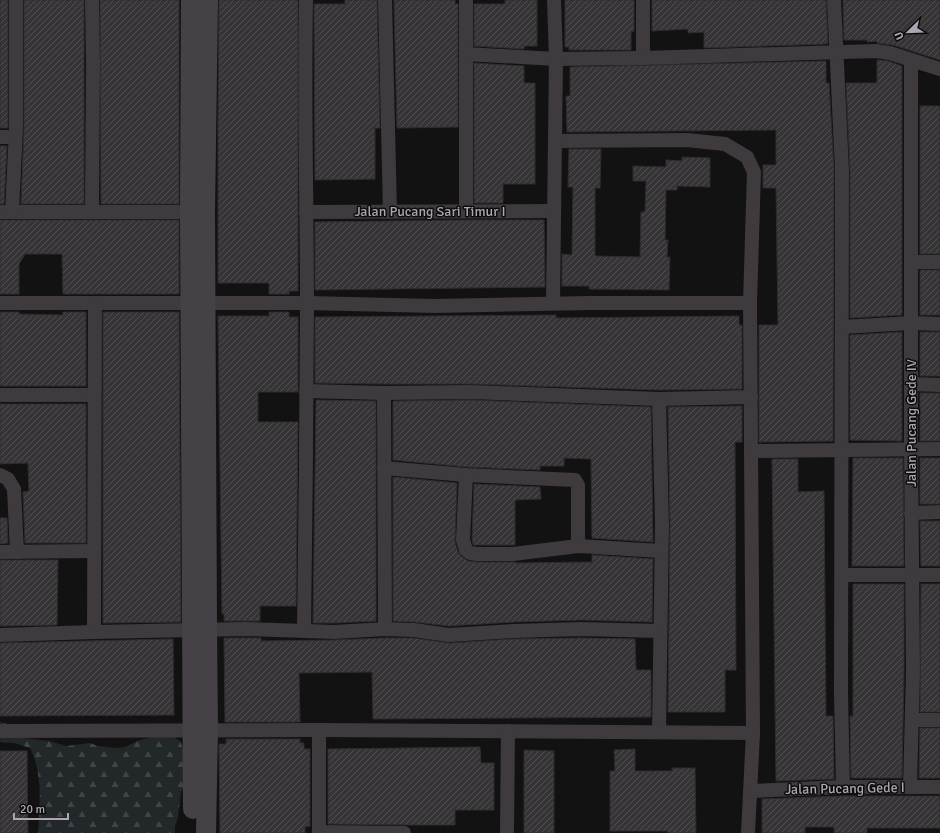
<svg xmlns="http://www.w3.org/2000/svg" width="940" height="833" font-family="Signika,sans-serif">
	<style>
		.forest { fill: url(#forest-firs) }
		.building { fill: url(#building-hatch); stroke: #2f2c2e }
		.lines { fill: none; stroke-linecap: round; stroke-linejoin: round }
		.minor { stroke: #3e3a3e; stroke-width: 14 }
		.secondary { stroke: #464147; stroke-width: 20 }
		.labels { text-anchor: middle; stroke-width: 3; stroke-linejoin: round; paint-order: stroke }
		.street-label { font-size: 14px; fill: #afa5b2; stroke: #0e0d0e }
	</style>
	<defs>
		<pattern id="forest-firs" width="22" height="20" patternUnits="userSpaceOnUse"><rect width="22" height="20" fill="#22282a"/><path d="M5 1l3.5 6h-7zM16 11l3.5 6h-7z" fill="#404446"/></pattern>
		<pattern id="building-hatch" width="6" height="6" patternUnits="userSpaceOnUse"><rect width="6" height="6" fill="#373437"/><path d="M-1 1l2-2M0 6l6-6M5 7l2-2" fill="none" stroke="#514e52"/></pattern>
	</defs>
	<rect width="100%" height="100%" fill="#131213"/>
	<path class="forest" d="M0 722C11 724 18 729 24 738L49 741 66 746 90 743 98 746 117 748 125 747 140 740 164 735 172 736 180 741 183 748 185 784 181 792 178 817 175 826V833H38C40 805 43 773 30 748L14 743 0 742Z"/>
	<g class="building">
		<rect x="0" y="0" width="8" height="128"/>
		<path d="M24 0H84V204H21L24 129Z"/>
		<path d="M100 0H179V204H101Z"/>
		<path d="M219 0H298V291H289V294H269V283H218V126Z"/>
		<path d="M345 0H377L380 128H375V179L315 180 314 4H345Z"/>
		<path d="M394 0H455V4H458V127L397 128Z"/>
		<path d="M505 0H537V46H524V49L474 46V4H505Z"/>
		<path d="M565 0H634V31L631 32V50H569V47H565Z"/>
		<path d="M652 0H826L828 43 826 44 704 48V32L688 33V29L652 31Z"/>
		<path d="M843 0H940V60L893 45 877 43V41L867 42V40H844Z"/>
		<path d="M877 60 888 61 902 66V315L850 318V170L846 83H877Z"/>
		<path d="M826 61V83H829L834 170 833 441 759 442V325H778L776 188H763V165H776V130L567 132 566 96H570V67Z"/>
		<path d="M474 63 524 66V83H535V184H503V203H474Z"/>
		<rect x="920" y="106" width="20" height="148"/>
		<path d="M0 146H7L4 204H0Z"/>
		<path d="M569 149H601L600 188H595V256L640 257 641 212H645L646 181H633V166L666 167V160L682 161V157L710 158V187L677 186V190H666L665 240H668L667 257H670L669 290 589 289V286H562V254L572 255 573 187H568Z"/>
		<path d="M0 220H179V294H63L62 254H25L19 264V294H0Z"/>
		<path d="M470 220H544L545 287 315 290V222Z"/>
		<rect x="920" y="270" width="20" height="45"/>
		<path d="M0 312H19V314L63 315V312H86V386H0Z"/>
		<path d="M103 312H179L181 622 103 623Z"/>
		<path d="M269 312H289V317H298V392H258V422H298L296 606H260V621H224V614H222L218 316H269Z"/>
		<path d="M556 315V318L739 316V325H742V389L659 390 471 384H384L315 383V317Z"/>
		<path d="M902 332V441L850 440V335Z"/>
		<rect x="920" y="332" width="20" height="44"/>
		<rect x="920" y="393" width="20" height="48"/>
		<path d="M316 400 376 401V621L334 623H313Z"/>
		<path d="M471 400 651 407 653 542 592 538 591 459 564 458V466H540V470L467 467 393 460V401Z"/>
		<path d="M0 404H86V543H25L23 492 29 491 28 463 0 464Z"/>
		<path d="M742 406V442H735L736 670H725V712H668L670 525 668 407Z"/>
		<path d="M853 458H903L904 566H852Z"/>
		<rect x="920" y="458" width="20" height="46"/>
		<path d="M772 459H798V492L824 491 826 716H833L834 779 776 781Z"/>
		<path d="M393 477 457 483 455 542 458 552 461 556 468 561 477 562H515V563L592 562V555L653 559 652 622 581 620 514 622 449 626 415 622 393 621Z"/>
		<path d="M474 484 540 487 541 499 515 500V545H473L472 539Z"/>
		<path d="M0 518H7L8 543 0 544Z"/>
		<path d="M920 521H940V566H921Z"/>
		<path d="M0 560H58L57 625 0 626Z"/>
		<path d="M853 584H904V672L902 778H851L850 716H853Z"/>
		<path d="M921 584H940V712H920Z"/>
		<path d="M224 638H261V641L334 640 385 638H413L449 643 514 639 581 638 635 639 636 670H651V717L373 719 372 672 299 673 300 722H225Z"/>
		<path d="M173 639 174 715 0 716V643Z"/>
		<path d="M920 728H940V778H919Z"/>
		<path d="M226 739H300V743H304V749H310V826L305 827V833H220L219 744H226Z"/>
		<path d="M480 747 481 763H494V810H455V825H408L328 824V749Z"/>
		<path d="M635 749V771H672V768H695L696 833H668V831H610V771H615L614 750Z"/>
		<path d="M524 750 554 751V833H524Z"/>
		<path d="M0 751H27L28 833H0Z"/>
		<path d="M843 796H940V828H867V833H834V827H805V833H762V799Z"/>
	</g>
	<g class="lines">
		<g class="minor">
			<path d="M92 0 93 63 92 211"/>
			<path d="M385 0 390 212"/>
			<path d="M466 0V211"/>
			<path d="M643 0V58"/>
			<path d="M834 0 842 170 841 693 843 787"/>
			<path d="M466 54 556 59 643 58 876 51 890 53 940 69"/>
			<path d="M0 137H15"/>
			<path d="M555 141 687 140 725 144 747 157 754 172 750 303 753 733 748 833"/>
			<path d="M0 212H200"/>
			<path d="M12 212 16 129V0"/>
			<path d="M306 212 554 211"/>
			<path d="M912 262H940"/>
			<path d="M0 303H307L435 306 591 303H750"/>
			<path d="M553 303 556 59 554 0"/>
			<path d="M842 327 911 323 940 324"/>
			<path d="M911 384 940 385"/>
			<path d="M306 391 384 393 471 392 659 399 751 397"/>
			<path d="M384 393 385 629"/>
			<path d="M0 395H94"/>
			<path d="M659 399 662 525 659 732"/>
			<path d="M751 451 940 449"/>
			<path d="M384 468 466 475 575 480 578 485V546"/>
			<path d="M0 475 8 479 14 489 17 552"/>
			<path d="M466 475 463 540 466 550 470 553 477 554H513L578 546 661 551"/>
			<path d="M911 513 940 512"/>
			<path d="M0 552 94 551"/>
			<path d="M842 575H940"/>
			<path d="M304 631C305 523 307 416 307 308 307 205 304 103 306 0"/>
			<path d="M94 632 95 303"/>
			<path d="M0 635 94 632 245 629 334 632 385 629 414 630 449 635 514 631 581 629 660 631"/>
			<path d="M912 720H940"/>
			<path d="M0 731 319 730 753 733"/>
			<path d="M910 787 913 672 911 449V60"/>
			<path d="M750 791 843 787H940"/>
			<path d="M319 832 404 833"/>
			<path d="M319 833V730"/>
			<path d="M507 833 508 731"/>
		</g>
		<g class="secondary">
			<path d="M191 0 190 212 193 809"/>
			<path d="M206 833 208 730 207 629 205 212 208 0"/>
		</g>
	</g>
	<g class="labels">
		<g class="street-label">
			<text x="430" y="216">Jalan Pucang Sari Timur I</text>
			<text transform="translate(911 423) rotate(-90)" y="5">Jalan Pucang Gede IV</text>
			<text transform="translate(845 788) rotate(-1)" y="5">Jalan Pucang Gede I</text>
		</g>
	</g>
	<g transform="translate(908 32) rotate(247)" stroke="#0e0d0e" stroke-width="3" paint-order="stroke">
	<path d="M0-3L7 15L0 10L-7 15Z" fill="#afa5b2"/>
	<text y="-6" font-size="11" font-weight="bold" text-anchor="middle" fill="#afa5b2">U</text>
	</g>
	<path d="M14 813v6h54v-6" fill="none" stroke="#afa5b2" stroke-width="2"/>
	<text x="20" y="813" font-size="12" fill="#afa5b2" stroke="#0e0d0e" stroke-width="3" paint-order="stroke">20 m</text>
</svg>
